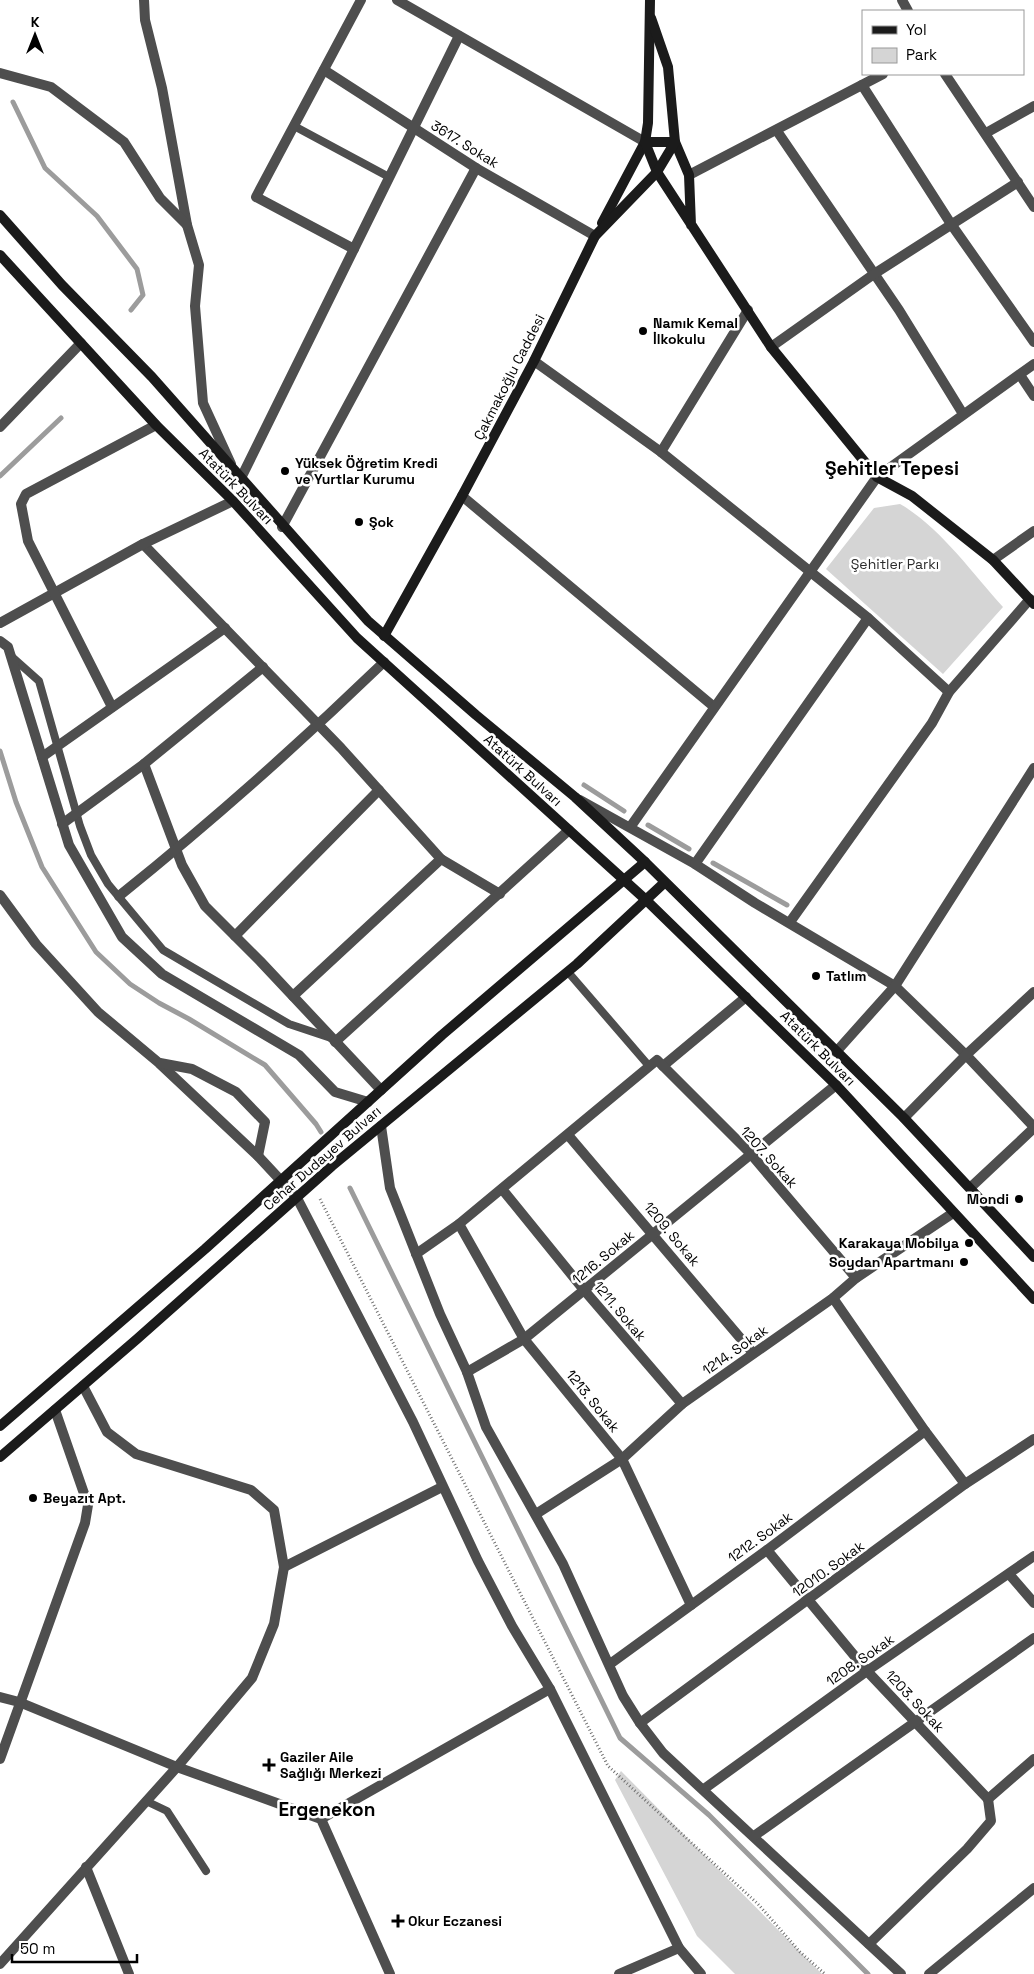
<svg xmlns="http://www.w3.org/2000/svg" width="1034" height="1974" font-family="'Space Grotesk',sans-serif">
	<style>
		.green { fill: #d5d5d5 }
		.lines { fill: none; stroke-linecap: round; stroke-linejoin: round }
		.stream { stroke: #9c9c9c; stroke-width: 5 }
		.path { stroke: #707070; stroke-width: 3; stroke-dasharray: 1 2.5; stroke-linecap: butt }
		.lane { stroke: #4e4e4e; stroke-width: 8 }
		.street { stroke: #4e4e4e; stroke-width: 10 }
		.secondary { stroke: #1b1b1b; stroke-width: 10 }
		.poi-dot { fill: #000; stroke: #fff; stroke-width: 2 }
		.labels { text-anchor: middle; stroke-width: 5; stroke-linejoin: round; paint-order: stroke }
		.street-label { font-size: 14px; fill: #000; stroke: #fff }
		.poi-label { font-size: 14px; font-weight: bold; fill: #000; stroke: #fff; text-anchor: start }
		.park-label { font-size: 14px; fill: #2c2c2c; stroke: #fff }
		.district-label { font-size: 19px; font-weight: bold; fill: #000; stroke: #fff }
	</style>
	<rect width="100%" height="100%" fill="#fff"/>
	<g class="green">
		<path d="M900 504C939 526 973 574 1003 607L943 674 826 569 874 508Z"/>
		<path d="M621 1771 800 1952 822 1974H735L697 1936 615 1780Z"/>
	</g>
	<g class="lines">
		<g class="stream">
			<path d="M13 102 45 168 97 216 137 269 143 295 131 310"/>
			<path d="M0 476 61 418"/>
			<path d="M0 751 16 802 42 867 96 952 130 984 159 1003 189 1019 265 1065 316 1124 321 1132"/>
			<path d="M584 785 624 811"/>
			<path d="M648 825 689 849"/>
			<path d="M713 863 787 905"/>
			<path d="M350 1188 620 1738 709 1815 868 1974"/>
		</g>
		<path class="path" d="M320 1199 608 1766 758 1904 800 1952 825 1974"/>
		<g class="lane">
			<path d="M294 126 389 177"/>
			<path d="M12 657 39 681 80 826 91 855 108 884 163 950 289 1024 331 1038"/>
			<path d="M568 972 649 1066"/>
			<path d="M146 1801 167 1811 206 1871"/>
		</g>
		<g class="street">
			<path d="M144 0 145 20 162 88 187 225 199 265 195 306 203 403 231 464"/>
			<path d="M397 0 645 142"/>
			<path d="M902 0 908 11"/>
			<path d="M324 70 476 168 595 236"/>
			<path d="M0 73 51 87 124 142 160 198 187 225"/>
			<path d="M945 74 1034 207"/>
			<path d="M862 85 951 224 1034 342"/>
			<path d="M777 131 899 310 963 414"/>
			<path d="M986 133 1034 106"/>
			<path d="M689 175 883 74"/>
			<path d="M354 249 256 197 361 0"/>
			<path d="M771 347 874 274 1018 182"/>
			<path d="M534 361 661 452 868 618 949 692"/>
			<path d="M1020 375 1034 396"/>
			<path d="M0 427 81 343"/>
			<path d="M661 452 748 310"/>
			<path d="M241 478 459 36"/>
			<path d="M462 496 713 706"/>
			<path d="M282 527 476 168"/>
			<path d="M143 544 341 748 441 859 500 894"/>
			<path d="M993 560 1034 531"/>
			<path d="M0 623 143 544 233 501"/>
			<path d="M0 641 8 647 69 845 122 937 162 974 299 1055 335 1092 368 1102"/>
			<path d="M112 707 28 541 21 504 26 494 156 425"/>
			<path d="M42 757 225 628"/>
			<path d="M144 764 182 865 205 906 260 961 381 1090"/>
			<path d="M580 800 695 864 755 903 895 986 966 1055 1034 1127"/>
			<path d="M62 824 144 764 263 667"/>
			<path d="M631 826 877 477 1034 364"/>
			<path d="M695 864 868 618"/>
			<path d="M0 895 36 944 98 1012 159 1063 258 1156 297 1198 413 1422 478 1561 512 1626 550 1689 679 1948 701 1974"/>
			<path d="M119 896C211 822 299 744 384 662"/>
			<path d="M790 922 932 723 949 692 1030 599"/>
			<path d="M235 936 379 790"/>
			<path d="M293 996 441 859"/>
			<path d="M335 1042 569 830"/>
			<path d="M836 1052 895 986 1034 768"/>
			<path d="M160 1063 192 1069 236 1092 265 1122 258 1156"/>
			<path d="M663 1066 746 997"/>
			<path d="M904 1118 966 1055 1034 992"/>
			<path d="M381 1126 390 1188 440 1314 467 1372 486 1427 563 1564 623 1696 640 1723 663 1753 901 1974"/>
			<path d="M568 1135 753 1353"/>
			<path d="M971 1187 1034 1128"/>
			<path d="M502 1189 584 1290 682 1404"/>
			<path d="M459 1224 524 1339 622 1459 691 1605"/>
			<path d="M416 1254 459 1224 657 1060 750 1153 856 1278"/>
			<path d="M833 1298 925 1431 965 1484"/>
			<path d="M467 1372 524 1339 836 1085"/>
			<path d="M536 1514 622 1459 682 1404 833 1298 856 1278 953 1213"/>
			<path d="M767 1550 867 1671 988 1799"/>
			<path d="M284 1567 442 1487"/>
			<path d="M1009 1574 1034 1603"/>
			<path d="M610 1664 767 1550 925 1431"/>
			<path d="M0 1697 19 1702 177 1767 321 1819 390 1974"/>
			<path d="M640 1723 965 1484 1034 1439"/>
			<path d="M0 1759 85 1523 88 1505 55 1410"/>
			<path d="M704 1789 867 1671 1034 1556"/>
			<path d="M988 1799 1034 1759"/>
			<path d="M321 1819 550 1689"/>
			<path d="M754 1836 1034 1638"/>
			<path d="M86 1867 129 1974"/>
			<path d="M869 1944 967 1849 991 1821 988 1799"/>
			<path d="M0 1964 177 1767 252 1678 274 1624 284 1567 274 1510 251 1490 136 1454 107 1432 83 1386"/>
			<path d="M619 1974 679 1948"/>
			<path d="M929 1974 1034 1888"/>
		</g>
		<g class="secondary">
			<path d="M0 215 62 285 152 377 368 621 476 715 575 797 645 862 904 1118 1034 1257"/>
			<path d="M602 223 645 142 648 123 650 0"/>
			<path d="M691 225 689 175 675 142H645L657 172 771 347 877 477 912 496 993 560 1034 604"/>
			<path d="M0 255 156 425 233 501 357 638 645 899 836 1085 1034 1299"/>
			<path d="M384 636 462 496 534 361 595 236 657 172 675 142 668 67 651 18"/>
			<path d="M0 1426 205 1249 442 1035 645 862"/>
			<path d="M0 1457 137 1339 332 1166 577 964 664 883"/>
		</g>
	</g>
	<g class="poi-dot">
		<circle cx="643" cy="331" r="5"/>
		<circle cx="285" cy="471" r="5"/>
		<circle cx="359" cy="522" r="5"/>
		<circle cx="816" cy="976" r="5"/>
		<circle cx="1019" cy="1199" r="5"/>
		<circle cx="969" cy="1243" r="5"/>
		<circle cx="964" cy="1262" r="5"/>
		<circle cx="33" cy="1498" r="5"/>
		<path d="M266.5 1757.5h5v5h5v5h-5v5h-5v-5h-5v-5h5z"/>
		<path d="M395.5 1913.5h5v5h5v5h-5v5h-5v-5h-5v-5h5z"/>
	</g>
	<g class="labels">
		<g class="street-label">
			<text transform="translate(465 144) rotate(32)" y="5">3617. Sokak</text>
			<text transform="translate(509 377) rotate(-63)" y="5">Çakmakoğlu Caddesi</text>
			<text transform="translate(236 486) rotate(46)" y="5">Atatürk Bulvarı</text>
			<text transform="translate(523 770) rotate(42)" y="5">Atatürk Bulvarı</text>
			<text transform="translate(818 1048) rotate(45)" y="5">Atatürk Bulvarı</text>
			<text transform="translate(769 1157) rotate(48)" y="5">1207. Sokak</text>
			<text transform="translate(322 1158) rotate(-41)" y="5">Cehar Dudayev Bulvarı</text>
			<text transform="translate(672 1234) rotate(50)" y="5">1209. Sokak</text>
			<text transform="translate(603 1257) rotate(-40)" y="5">1216. Sokak</text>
			<text transform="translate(620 1311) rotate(50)" y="5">1211. Sokak</text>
			<text transform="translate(735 1350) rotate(-35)" y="5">1214. Sokak</text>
			<text transform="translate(593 1401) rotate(51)" y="5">1213. Sokak</text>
			<text transform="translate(760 1537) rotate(-36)" y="5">1212. Sokak</text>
			<text transform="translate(828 1569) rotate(-36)" y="5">12010. Sokak</text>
			<text transform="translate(860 1660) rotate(-35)" y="5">1208. Sokak</text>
			<text transform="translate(915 1701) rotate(47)" y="5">1203. Sokak</text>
		</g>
		<g class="poi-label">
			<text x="653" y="328">Namık Kemal<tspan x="653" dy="16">İlkokulu</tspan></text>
			<text x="295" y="468">Yüksek Öğretim Kredi<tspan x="295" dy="16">ve Yurtlar Kurumu</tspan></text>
			<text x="369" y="527">Şok</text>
			<text x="826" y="981">Tatlım</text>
			<text x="1009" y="1204" text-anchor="end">Mondi</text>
			<text x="959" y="1248" text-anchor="end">Karakaya Mobilya</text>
			<text x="954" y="1267" text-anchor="end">Soydan Apartmanı</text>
			<text x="43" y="1503">Beyazıt Apt.</text>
			<text x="280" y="1762">Gaziler Aile<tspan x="280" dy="16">Sağlığı Merkezi</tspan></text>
			<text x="408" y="1926">Okur Eczanesi</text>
		</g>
		<g class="park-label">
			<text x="895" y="569">Şehitler Parkı</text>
		</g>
		<g class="district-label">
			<text x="892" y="475">Şehitler Tepesi</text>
			<text x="327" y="1816">Ergenekon</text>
		</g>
	</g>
	<rect x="862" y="10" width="162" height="65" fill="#ffffff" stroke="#999999"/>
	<rect x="872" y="26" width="25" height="8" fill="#1b1b1b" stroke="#999999"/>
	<text x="906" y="35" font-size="15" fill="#000000">Yol</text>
	<rect x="872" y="48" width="25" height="15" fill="#d5d5d5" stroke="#999999"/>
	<text x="906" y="60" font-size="15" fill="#000000">Park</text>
	<g transform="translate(35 35)" stroke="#ffffff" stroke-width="4" paint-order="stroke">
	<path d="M0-4L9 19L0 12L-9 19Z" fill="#000000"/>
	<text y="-8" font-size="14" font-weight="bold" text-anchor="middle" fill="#000000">K</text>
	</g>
	<path d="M12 1954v8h125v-8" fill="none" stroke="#000000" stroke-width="2.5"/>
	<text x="20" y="1954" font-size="15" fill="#000000" stroke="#ffffff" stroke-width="4" paint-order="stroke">50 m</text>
</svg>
